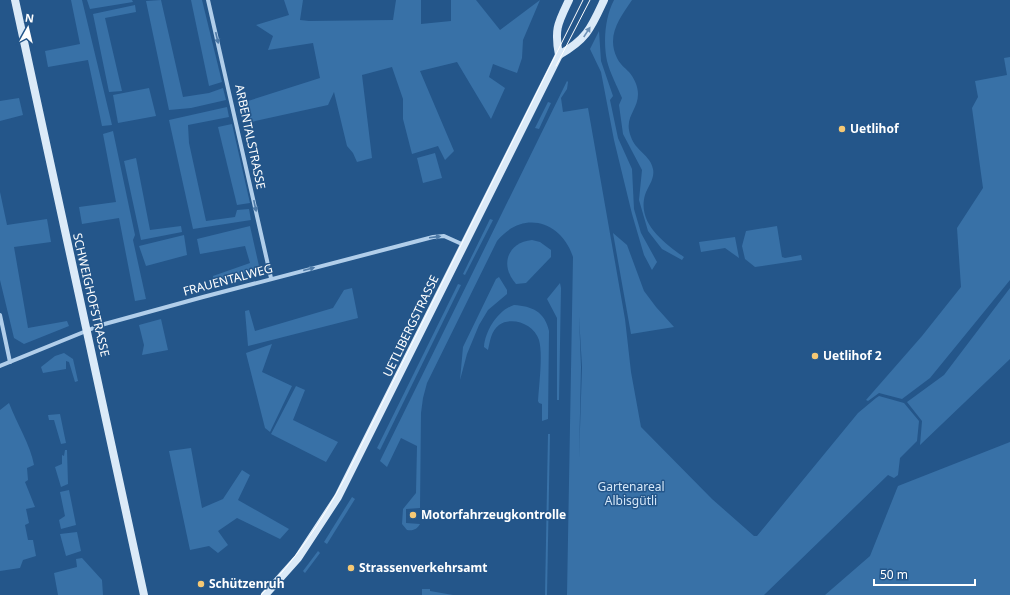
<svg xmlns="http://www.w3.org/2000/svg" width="1010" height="595" font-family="'Noto Sans',sans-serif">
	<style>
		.green { fill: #3871a7; fill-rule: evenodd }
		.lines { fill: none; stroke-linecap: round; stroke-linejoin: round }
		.street { stroke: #b1ceea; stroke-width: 4 }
		.secondary { stroke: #dbeaf8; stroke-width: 8 }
		.tram { stroke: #fff; stroke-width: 1 }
		.oneway { fill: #6d91b6 }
		.oneway2 { fill: #4e7aa7 }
		.poi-dot { fill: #f5c874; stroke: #24568a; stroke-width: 1.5 }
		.labels { text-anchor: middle; stroke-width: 3; stroke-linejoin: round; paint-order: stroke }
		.poi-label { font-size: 12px; font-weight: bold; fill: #fff; stroke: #24568a; text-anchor: start }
		.street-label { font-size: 12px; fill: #fff; stroke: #24568a }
		.park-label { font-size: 12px; fill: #d5e7f8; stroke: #24568a }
	</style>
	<rect width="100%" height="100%" fill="#24568a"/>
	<g class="green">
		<path d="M71 0H82L112 125 102 126 88 60 48 67 45 51 80 44Z"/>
		<path d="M87 0H132L133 2 90 9Z"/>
		<path d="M161 0 183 97 209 93 223 88 226 100 191 108 169 110 146 1Z"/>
		<path d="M191 0H202L222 82 209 86Z"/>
		<path d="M284 0H303L300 20 309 21 393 20 396 0H421V24L451 21V0H476L500 30 540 0 523 40 522 58 517 73 493 64 489 77 505 88 491 119 457 62 420 71 454 151 445 160 438 146 412 154 403 119V99L392 67 362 75 372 158 357 162 353 153 347 146 334 92 328 105 251 122 245 102 320 78 313 43 268 50 273 36 256 25 289 15Z"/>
		<path d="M614 0H632C620 18 606 35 617 58 619 63 625 68 629 72 634 78 638 86 638 94 638 111 623 117 631 137 635 150 651 156 653 169 655 179 648 186 645 195 637 223 664 243 684 257L682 260 662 249 648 231 639 200 642 170 623 134 619 105 622 98C617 86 610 73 607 61 603 42 605 17 614 0Z"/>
		<path d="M135 5 136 12 105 18 122 91 109 92 93 14Z"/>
		<path d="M599 31 601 61 613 96 610 100 618 138 632 169 634 209 641 233 657 262 652 270 644 255 632 214 614 140 601 72 590 49Z"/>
		<path d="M1010 57V280L930 378 902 399 879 393 868 401 866 400 922 336 961 287 957 228 983 188 972 108 978 97 975 81 1007 75 1004 58Z"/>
		<path d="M567 81 568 82 567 89 561 98 563 112 588 108 625 319 631 372 641 427 712 499 754 536H757L858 413 876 398 879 396 904 403 919 421 917 441 900 458 898 475 894 478 888 475 764 595H567L573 257C561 220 522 210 497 241L427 383 423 398 421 413 420 508 406 509V523L420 524C417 529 414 531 407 530L402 524 403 509 416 493 417 446 401 438 387 467 380 461ZM579 316 582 367 579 459 581 367Z"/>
		<path d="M149 88 156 116 118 123 113 95Z"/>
		<path d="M19 98 23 115 0 121V101Z"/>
		<path d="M548 102 551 103 539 129 535 128Z"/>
		<path d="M227 107 229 117 188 125 189 143 206 221 235 217 237 210 249 209 251 220 193 229 169 120Z"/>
		<path d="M232 124 250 203 237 205 218 127Z"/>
		<path d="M113 131 135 235 133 240 146 299 135 301 119 218 82 224 79 207 116 202 103 134Z"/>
		<path d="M435 153 442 178 423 183 417 158Z"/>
		<path d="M136 158 150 230 181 226 182 232 141 240 124 161Z"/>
		<path d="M0 192 7 225 47 219 51 242 14 247 28 328 67 321 69 326 24 344 14 338 0 280Z"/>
		<path d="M490 219 493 220 465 275 463 274Z"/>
		<path d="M250 226 259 266 253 271 214 283 213 276 250 263 245 246 200 254 197 239Z"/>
		<path d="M777 226 782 257 785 258 801 255 802 260 755 267 745 259 742 246 746 231Z"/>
		<path d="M613 233 627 245 644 291 656 307 674 327 631 334Z"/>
		<path d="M184 235 187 255 146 266 139 246Z"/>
		<path d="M735 237 739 258 725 248 701 252 699 242Z"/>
		<path d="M532 240 540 242 551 250V257L526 283 516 284C499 265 508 242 532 240Z"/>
		<path d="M499 277 507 290V294L488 310 479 325 467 354 460 380 463 347 496 279Z"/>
		<path d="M560 283 561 288 559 400H557V318L547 299Z"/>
		<path d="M458 284 461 285 380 450 377 448Z"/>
		<path d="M352 288 358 318 248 346 245 311 249 310 255 331 333 308 344 290Z"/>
		<path d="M1010 288V359L920 445 922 421 907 402 944 375Z"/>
		<path d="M514 305C532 306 545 312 549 331L548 419 542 421V404L539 403 538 401C539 385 543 354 539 340 534 324 512 316 499 325 491 331 490 341 488 350L484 347C485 331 498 310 514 305Z"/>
		<path d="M161 319 168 350 142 355 144 345 139 325Z"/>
		<path d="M272 344 262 372 292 386 270 432 265 428 246 353Z"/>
		<path d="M64 353 73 359 78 381 75 382 69 362 66 361V369L43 373 41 367 55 356Z"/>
		<path d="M296 386 305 390 293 420 338 442 326 462 271 434Z"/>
		<path d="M9 403C16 422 31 446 34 465L27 468 28 480 25 482 35 507 26 509 29 523 25 525 28 540H33L36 556 23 560 20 568 0 571V410Z"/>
		<path d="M60 414 66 443 61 444 54 420H49L48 415Z"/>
		<path d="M548 434H550L547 595H545Z"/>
		<path d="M1010 442V595H825L870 556 898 486Z"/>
		<path d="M191 448 202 508 223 499 242 470 250 475 238 500 289 529 280 539 237 518 218 531 228 545 218 553 209 546 190 550 169 451Z"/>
		<path d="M65 450H67L68 484 61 487 55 467 62 464V455L64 456Z"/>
		<path d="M69 490 76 525 61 529 59 520 65 516 60 492Z"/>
		<path d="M352 497 355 499 327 544 324 542Z"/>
		<path d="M77 532 81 551 66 556 60 534Z"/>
		<path d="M318 551 320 553 305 573 303 571Z"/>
		<path d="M82 558 102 580 103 595H58L54 573 77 567 76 559Z"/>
		<path d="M422 589H430V591L453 595H422Z"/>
	</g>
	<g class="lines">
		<g class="street">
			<path d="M208 0 271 278"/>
			<path d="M0 315 10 362"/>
			<path d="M0 366 101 325 203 297 433 237 444 236 464 245"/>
		</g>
		<g class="secondary">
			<path d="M15 0 144 595"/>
			<path d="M559 55C554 29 558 23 569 0"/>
			<path d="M265 595 298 558 338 497 559 55C587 39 591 28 604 0"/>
		</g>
		<g class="tram">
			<path d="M556 66 590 0"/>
			<path d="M261 595C295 561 322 521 345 478L583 0"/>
		</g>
	</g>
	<defs><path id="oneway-solid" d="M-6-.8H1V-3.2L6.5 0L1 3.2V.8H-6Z"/></defs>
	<use class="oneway" href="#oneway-solid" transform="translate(587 32) rotate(-57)"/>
	<g class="oneway2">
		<use href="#oneway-solid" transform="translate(217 38) rotate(77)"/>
		<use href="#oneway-solid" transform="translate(255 206) rotate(78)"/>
		<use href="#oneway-solid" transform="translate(435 237) rotate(-7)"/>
		<use href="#oneway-solid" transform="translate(309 269) rotate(-15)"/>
	</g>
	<g class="poi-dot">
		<circle cx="842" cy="129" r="4"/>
		<circle cx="815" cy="356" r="4"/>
		<circle cx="413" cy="515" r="4"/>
		<circle cx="351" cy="568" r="4"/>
		<circle cx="201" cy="584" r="4"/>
	</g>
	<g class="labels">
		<g class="poi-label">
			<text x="850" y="133">Uetlihof</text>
			<text x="823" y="360">Uetlihof 2</text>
			<text x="421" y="519">Motorfahrzeugkontrolle</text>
			<text x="359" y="572">Strassenverkehrsamt</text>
			<text x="209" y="588">Schützenruh</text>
		</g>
		<g class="street-label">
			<text transform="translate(250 137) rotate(78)" y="4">ARBENTALSTRASSE</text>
			<text transform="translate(228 280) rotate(-15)" y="4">FRAUENTALWEG</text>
			<text transform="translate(91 295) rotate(77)" y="4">SCHWEIGHOFSTRASSE</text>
			<text transform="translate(411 326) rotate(-64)" y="4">UETLIBERGSTRASSE</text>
		</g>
		<g class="park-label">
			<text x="631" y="491">Gartenareal<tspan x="631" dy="14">Albisgütli</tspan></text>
		</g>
	</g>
	<g transform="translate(28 28) rotate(8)" stroke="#24568a" stroke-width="3" paint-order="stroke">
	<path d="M0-3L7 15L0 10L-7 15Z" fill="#ffffff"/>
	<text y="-6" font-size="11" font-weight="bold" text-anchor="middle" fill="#ffffff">N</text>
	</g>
	<path d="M874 579v6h101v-6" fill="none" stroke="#ffffff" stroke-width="2"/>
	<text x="880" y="579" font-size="12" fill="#ffffff" stroke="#24568a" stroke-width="3" paint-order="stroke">50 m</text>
</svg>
